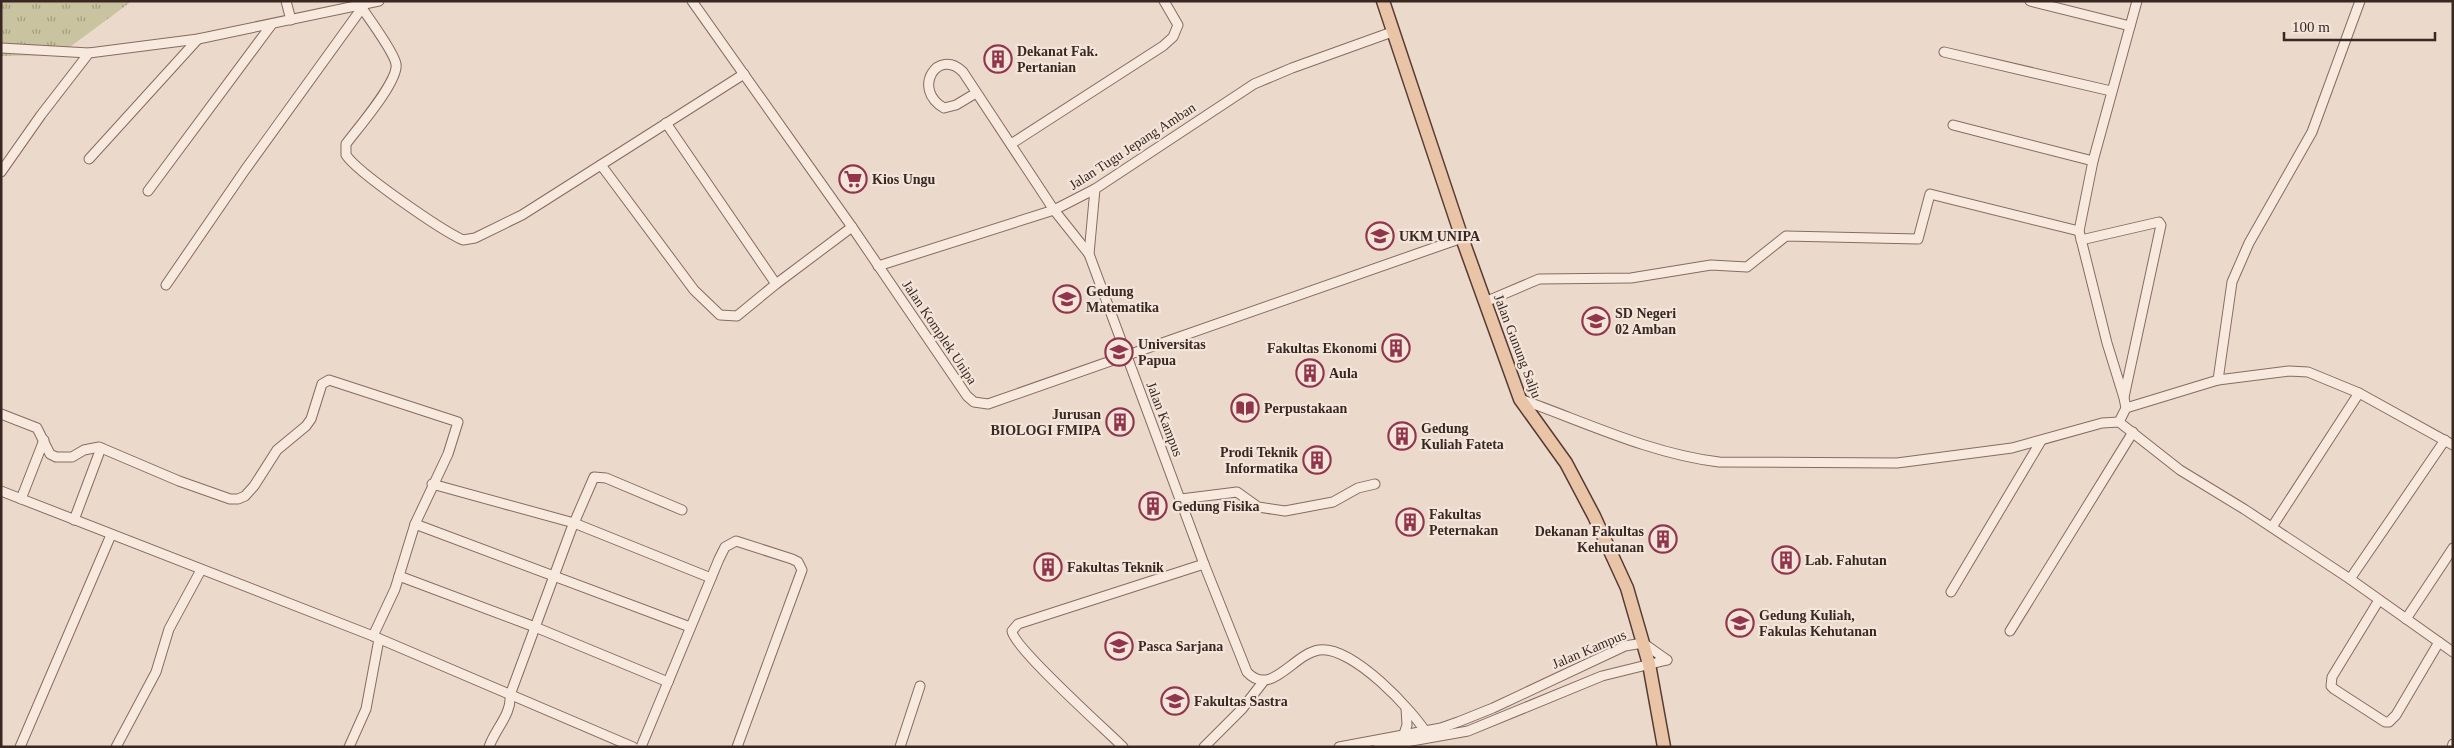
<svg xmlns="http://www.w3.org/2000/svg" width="2454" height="748" font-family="Georgia,serif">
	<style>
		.park { fill: url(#park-tufts) }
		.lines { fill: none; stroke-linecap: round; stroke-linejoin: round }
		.minor-casing { stroke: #876b60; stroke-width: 11 }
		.primary-casing { stroke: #553b34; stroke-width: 15 }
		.minor { stroke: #f7e9dd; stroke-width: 9 }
		.primary { stroke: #eac4a7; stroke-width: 12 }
		.labels { text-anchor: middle; stroke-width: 4.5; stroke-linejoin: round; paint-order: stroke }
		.poi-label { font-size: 14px; font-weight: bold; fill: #392722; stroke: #f3e5da; text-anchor: start }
		.street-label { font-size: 14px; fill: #392722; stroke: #f3e5da }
	</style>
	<defs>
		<pattern id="park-tufts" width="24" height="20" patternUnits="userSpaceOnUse" patternTransform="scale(1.25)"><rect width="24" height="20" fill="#c9c39f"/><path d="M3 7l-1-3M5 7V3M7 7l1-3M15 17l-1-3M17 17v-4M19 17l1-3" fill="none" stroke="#a49e81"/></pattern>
	</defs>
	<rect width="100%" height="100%" fill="#ebd9cb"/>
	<path class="park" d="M1 1H132L59 55 1 56Z"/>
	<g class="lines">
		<g class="minor-casing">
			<g id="minor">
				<path d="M286 1 291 20"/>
				<path d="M692 1 852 227 967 396 974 402 988 404 1462 238"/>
				<path d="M2030 1 2130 26"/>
				<path d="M364 6 362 8C370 20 394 52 396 64 399 81 357 129 346 144V155C358 173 441 230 463 240L475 238 522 215 744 74"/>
				<path d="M1 48 89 53"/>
				<path d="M1944 52 2111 91"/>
				<path d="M976 93 956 105 944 108C911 89 938 47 963 72L1054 210 1089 254 1204 564 1018 624 1012 631C1013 647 1106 730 1123 747"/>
				<path d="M666 123 776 284"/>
				<path d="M1953 125 2093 161"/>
				<path d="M1011 144 1163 46 1173 37 1178 25 1164 1"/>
				<path d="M89 159 198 39"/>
				<path d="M601 165 694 290 720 315 737 316 776 284 852 227"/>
				<path d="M1 172 41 115 89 53 198 39 379 1"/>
				<path d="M148 191 272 24"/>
				<path d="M2081 240 2159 222 2161 225 2124 397"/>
				<path d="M1089 254 1095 189"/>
				<path d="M878 266 1054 210 1095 189 1254 84 1292 68 1392 32"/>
				<path d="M166 285 245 170 362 8"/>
				<path d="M1485 302 1539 279 1631 278 1711 265 1747 267 1786 236 1918 239 1930 194 2079 231"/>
				<path d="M2218 380 2232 282 2249 243 2312 132 2360 1"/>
				<path d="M1520 399C1585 422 1651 454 1719 462L1897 463 2012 448 2102 423 2119 422 2180 470 2244 509 2350 579 2453 652"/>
				<path d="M2126 408 2218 380 2289 371 2308 372 2359 393 2453 445"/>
				<path d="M1 414 37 428 50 454 56 457H72L84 450 99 447 179 481 230 499H238L245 496 254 486 277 450 306 426 311 419 322 384 329 380 458 422 448 454 415 524 395 589 373 636"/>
				<path d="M2119 422 2126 408 2124 398 2107 343 2079 231 2093 161 2137 1"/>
				<path d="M432 484 574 523 711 578"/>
				<path d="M1 491 373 636 633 747"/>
				<path d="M21 499 44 440"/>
				<path d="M1181 499 1237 492 1258 507 1285 511 1333 502 1358 488 1375 484"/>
				<path d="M74 520 101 448"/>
				<path d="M415 524 690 627"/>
				<path d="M2272 527 2359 393"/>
				<path d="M1204 564 1247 672C1271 698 1293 654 1319 650 1352 645 1414 711 1429 737"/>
				<path d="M399 576 535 627 668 682"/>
				<path d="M2350 579 2445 440"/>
				<path d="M1951 592 2041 441"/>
				<path d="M2379 600 2332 677 2331 686 2334 689 2385 722H2389L2396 715 2439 642"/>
				<path d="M2406 619 2453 548"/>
				<path d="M2010 631 2133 432"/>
				<path d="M1403 737 1407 725 1406 708"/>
				<path d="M20 747 111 535"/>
				<path d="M116 747 156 672 169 629 201 570"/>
				<path d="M349 747 366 709 379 639"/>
				<path d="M489 747C495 729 512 714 510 695L571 530 594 477 606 478 682 510"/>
				<path d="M641 747 719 559 725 547 736 541 792 559 798 562 802 570 737 747"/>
				<path d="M900 747 920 686"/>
				<path d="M1204 747 1242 709 1263 682"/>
				<path d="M1339 747 1441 728 1458 722 1493 708 1625 646 1643 643 1667 660"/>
				<path d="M1378 747 1468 731 1602 676 1667 660"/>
				<path d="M2452 747 2453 744"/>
			</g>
		</g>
		<g class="primary-casing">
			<path id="primary" d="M1383 1 1462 238 1520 399 1566 463 1594 516 1627 588 1649 664 1664 747"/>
		</g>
		<use href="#minor" class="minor"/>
		<use href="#primary" class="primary"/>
	</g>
	<defs>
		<g id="building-ring" transform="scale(1.4375)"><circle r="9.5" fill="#f3e5da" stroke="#91354d" stroke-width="1.5"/><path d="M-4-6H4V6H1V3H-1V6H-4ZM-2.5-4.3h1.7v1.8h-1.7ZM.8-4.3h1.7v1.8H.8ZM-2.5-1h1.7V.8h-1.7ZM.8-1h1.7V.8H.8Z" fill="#91354d"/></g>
		<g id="supermarket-ring" transform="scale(1.4375)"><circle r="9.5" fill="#f3e5da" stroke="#91354d" stroke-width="1.5"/><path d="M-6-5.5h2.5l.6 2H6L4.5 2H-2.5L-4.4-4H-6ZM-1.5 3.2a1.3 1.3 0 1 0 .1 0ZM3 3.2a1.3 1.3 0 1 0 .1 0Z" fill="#91354d"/></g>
		<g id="university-ring" transform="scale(1.4375)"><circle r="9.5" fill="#f3e5da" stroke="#91354d" stroke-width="1.5"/><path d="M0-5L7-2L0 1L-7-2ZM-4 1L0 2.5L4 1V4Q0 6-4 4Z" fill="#91354d"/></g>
		<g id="school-ring" transform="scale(1.4375)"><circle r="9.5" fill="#f3e5da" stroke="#91354d" stroke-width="1.5"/><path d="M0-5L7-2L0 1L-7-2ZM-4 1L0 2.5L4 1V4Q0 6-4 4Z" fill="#91354d"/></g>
		<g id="library-ring" transform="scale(1.4375)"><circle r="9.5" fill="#f3e5da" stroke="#91354d" stroke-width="1.5"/><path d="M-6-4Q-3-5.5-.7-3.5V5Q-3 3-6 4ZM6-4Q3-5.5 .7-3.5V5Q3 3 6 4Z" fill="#91354d"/></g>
	</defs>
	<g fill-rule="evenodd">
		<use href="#building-ring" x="998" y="59"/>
		<use href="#supermarket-ring" x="853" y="179"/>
		<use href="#university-ring" x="1380" y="236"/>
		<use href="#university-ring" x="1067" y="299"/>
		<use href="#school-ring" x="1596" y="321"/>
		<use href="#building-ring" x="1396" y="348"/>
		<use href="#university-ring" x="1119" y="352"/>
		<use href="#building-ring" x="1310" y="373"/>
		<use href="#library-ring" x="1245" y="408"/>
		<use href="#building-ring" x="1120" y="422"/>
		<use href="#building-ring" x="1402" y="436"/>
		<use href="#building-ring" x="1317" y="460"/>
		<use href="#building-ring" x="1153" y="506"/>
		<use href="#building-ring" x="1410" y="522"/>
		<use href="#building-ring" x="1663" y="539"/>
		<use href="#building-ring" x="1786" y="560"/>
		<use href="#building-ring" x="1048" y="567"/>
		<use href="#university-ring" x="1740" y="623"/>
		<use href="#university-ring" x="1119" y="646"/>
		<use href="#university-ring" x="1175" y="701"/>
	</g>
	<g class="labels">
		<g class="poi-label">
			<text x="1017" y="56">Dekanat Fak.<tspan x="1017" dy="16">Pertanian</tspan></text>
			<text x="872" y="184">Kios Ungu</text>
			<text x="1399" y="241">UKM UNIPA</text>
			<text x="1086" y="296">Gedung<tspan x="1086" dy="16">Matematika</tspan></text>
			<text x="1615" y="318">SD Negeri<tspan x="1615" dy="16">02 Amban</tspan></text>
			<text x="1138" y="349">Universitas<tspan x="1138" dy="16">Papua</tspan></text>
			<text x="1377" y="353" text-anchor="end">Fakultas Ekonomi</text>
			<text x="1329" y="378">Aula</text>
			<text x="1264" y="413">Perpustakaan</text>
			<text x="1101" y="419" text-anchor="end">Jurusan<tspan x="1101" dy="16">BIOLOGI FMIPA</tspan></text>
			<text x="1421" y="433">Gedung<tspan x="1421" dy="16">Kuliah Fateta</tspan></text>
			<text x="1298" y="457" text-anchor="end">Prodi Teknik<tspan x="1298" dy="16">Informatika</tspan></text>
			<text x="1172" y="511">Gedung Fisika</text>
			<text x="1429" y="519">Fakultas<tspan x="1429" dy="16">Peternakan</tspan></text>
			<text x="1644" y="536" text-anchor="end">Dekanan Fakultas<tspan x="1644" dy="16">Kehutanan</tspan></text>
			<text x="1805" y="565">Lab. Fahutan</text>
			<text x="1067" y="572">Fakultas Teknik</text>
			<text x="1759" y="620">Gedung Kuliah,<tspan x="1759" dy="16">Fakulas Kehutanan</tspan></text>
			<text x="1138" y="651">Pasca Sarjana</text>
			<text x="1194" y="706">Fakultas Sastra</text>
		</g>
		<g class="street-label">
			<text transform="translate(1132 146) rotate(-33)" y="5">Jalan Tugu Jepang Amban</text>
			<text transform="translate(940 332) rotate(56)" y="5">Jalan Komplek Unipa</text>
			<text transform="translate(1518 346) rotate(69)" y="5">Jalan Gunung Salju</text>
			<text transform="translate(1165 419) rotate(69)" y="5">Jalan Kampus</text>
			<text transform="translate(1589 649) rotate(-23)" y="5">Jalan Kampus</text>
		</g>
	</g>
	<rect width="2454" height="748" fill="none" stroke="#392722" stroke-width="5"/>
	<path d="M2284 32v8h151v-8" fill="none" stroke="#392722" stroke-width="2.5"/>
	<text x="2292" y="32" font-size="15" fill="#392722" stroke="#f3e5da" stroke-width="4" paint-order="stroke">100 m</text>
</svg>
